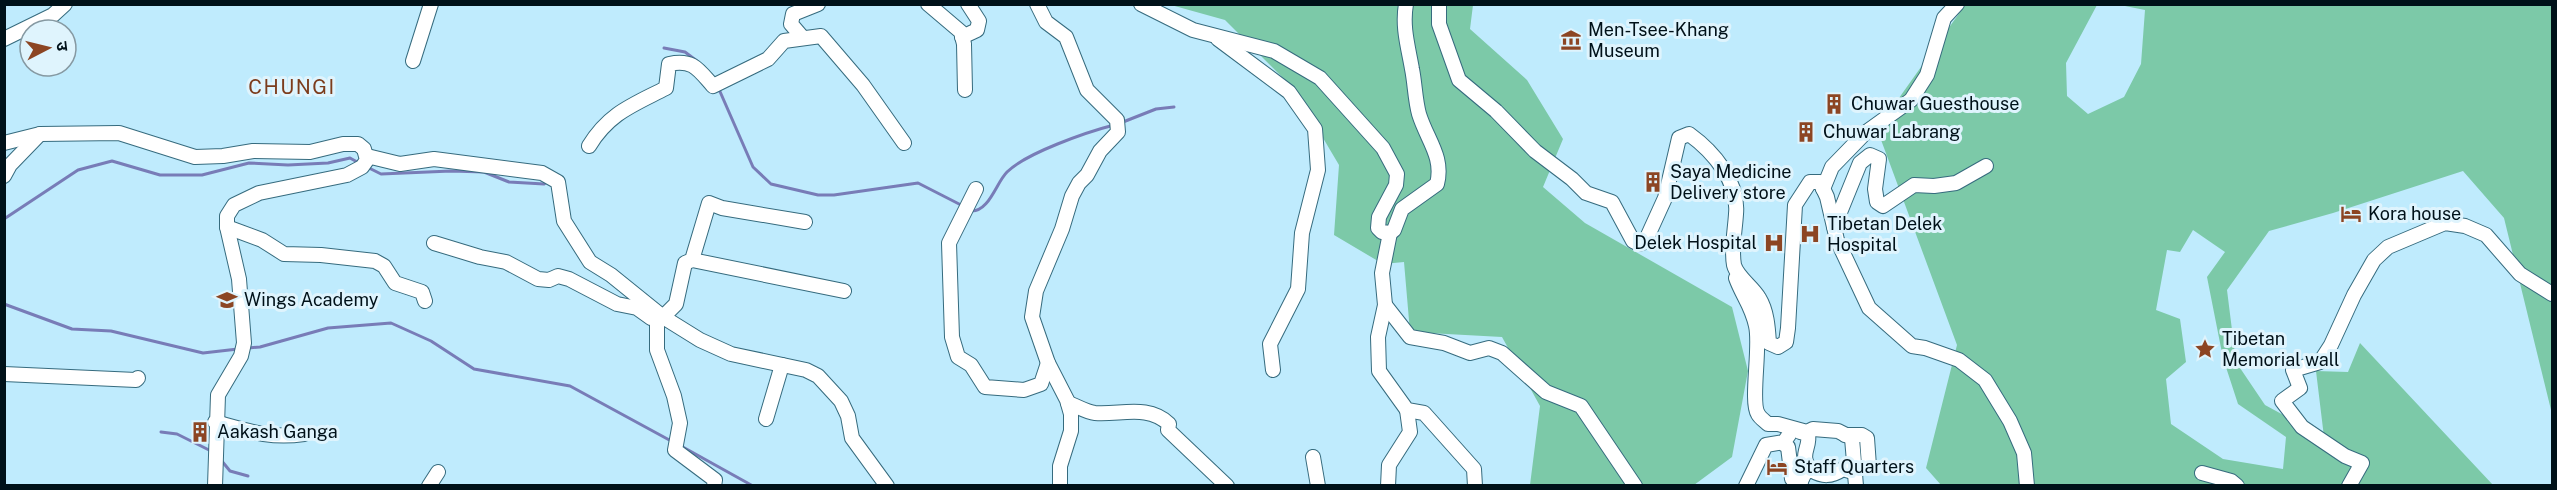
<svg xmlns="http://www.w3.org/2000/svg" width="2557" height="490" font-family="'Public Sans','Noto Sans Devanagari',sans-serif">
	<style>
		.green { fill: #7cc9a8; fill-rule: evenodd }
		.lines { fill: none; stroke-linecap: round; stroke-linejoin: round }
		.stream { stroke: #787cb7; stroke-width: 3 }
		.minor-casing { stroke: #366b7e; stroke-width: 16 }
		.minor { stroke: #fff; stroke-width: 14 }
		.labels { text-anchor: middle; stroke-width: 6; stroke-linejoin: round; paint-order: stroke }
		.poi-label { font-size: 18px; fill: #001119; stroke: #dff4fd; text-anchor: start }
		.neighbourhood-label { font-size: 20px; letter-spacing: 1.5px; fill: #7c3c1c; stroke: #dff4fd }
	</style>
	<rect width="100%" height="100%" fill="#bfebfd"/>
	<g class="green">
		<path d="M1171 5H1473L1470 29 1527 80 1563 139 1543 187 1585 223 1732 307 1748 371 1732 457 1694 485H1530L1540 406 1502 337 1410 332 1404 262 1383 264 1334 235 1339 165 1294 89 1225 20Z"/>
		<path d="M1965 5H2097L2066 63 2067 96 2088 114 2124 97 2141 64 2145 10 2120 5H2552V414L2504 218 2463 171 2333 213 2269 231 2227 290 2236 362 2265 405 2324 437 2316 371 2348 372 2360 343 2493 485H1941L1926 468 1957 345 1877 129ZM2193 230 2225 252 2207 277 2223 358 2238 404 2286 437 2283 469 2223 459 2171 424 2166 379 2186 362 2180 319 2156 310 2167 250 2180 252Z"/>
	</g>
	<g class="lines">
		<g class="stream">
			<path d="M664 48 685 52 697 61"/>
			<path d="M718 87 753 167 771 184 818 195H834L918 183 963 206"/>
			<path d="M1123 122 1156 109 1174 107"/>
			<path d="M367 167 381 174 451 171 484 172 509 182 544 184 548 181"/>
			<path d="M971 211C989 212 996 183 1007 172 1026 153 1087 132 1114 125"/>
			<path d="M4 219 78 170 112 161 160 175H202L249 163 288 165 328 163 350 158 359 163"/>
			<path d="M4 304 72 329 111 331 203 353 238 349"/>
			<path d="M248 348 260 347 328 328 391 323 431 341 474 369 570 386 673 442"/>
			<path d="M161 432 177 434 209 450"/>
			<path d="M681 446 753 486"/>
			<path d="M221 460 230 471 248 476"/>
		</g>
		<g class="minor-casing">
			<g id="minor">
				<path d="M928 4 961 32 964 44 965 90"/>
				<path d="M1037 4 1046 22 1066 37 1087 90 1117 120 1118 132 1100 151 1087 175 1079 183 1072 196 1062 229 1036 291 1032 317 1048 363 1067 400 1071 414V431L1060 466V486"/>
				<path d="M1141 4 1193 30 1274 51 1320 78 1383 148 1397 174 1396 185 1379 217 1378 228 1382 232 1390 233 1394 230 1402 209 1437 184C1444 157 1427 140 1419 114 1415 99 1415 84 1412 69 1408 46 1402 27 1406 4"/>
				<path d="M1439 4V24L1459 80 1496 111 1535 151 1572 179 1586 193 1612 202 1633 241 1639 244 1645 242 1665 198 1679 138 1689 134C1714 152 1739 182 1736 214 1735 231 1731 249 1734 265 1737 277 1753 287 1759 298 1767 311 1768 328 1769 343L1778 347 1786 342 1788 328 1795 205 1810 182H1820L1827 197 1837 240 1869 308 1912 346 1925 348 1959 360 1985 380 2010 421 2024 453 2027 486"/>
				<path d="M962 37 977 30 979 21 968 4"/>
				<path d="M803 38 791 24 793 14 818 4"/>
				<path d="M4 39 53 15 65 4"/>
				<path d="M1218 39 1289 92 1315 129 1318 170 1302 233 1298 289 1270 344 1273 370"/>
				<path d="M413 61 431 4"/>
				<path d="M4 143 40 134 119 133 195 157 223 156 253 151 310 152 343 144H358L364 149 367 160 362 167 347 175 259 193 234 205 227 216V227L239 279 244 343 241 356 218 395 215 486"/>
				<path d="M589 146C609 113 633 105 666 88L669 64C693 59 698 69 713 86L768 59 784 41 821 36 863 85 904 143"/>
				<path d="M367 156 400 164 434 159 542 173 558 182 564 221 590 262 611 275 663 317 700 340 731 354 806 370 818 376 841 401 848 416 852 438 887 486"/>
				<path d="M4 176 10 165 40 134"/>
				<path d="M976 189 949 243 952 337 958 357 971 365 985 387 1024 390 1041 384 1048 363"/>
				<path d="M1823 189 1832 167 1865 133 1911 100 1927 75 1944 18 1957 4"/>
				<path d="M227 227 262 240 284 254 321 255 375 261 384 266 395 283 422 292 425 301"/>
				<path d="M1834 227 1860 163 1870 155 1879 159 1875 189 1877 202 1883 206 1914 185 1934 186 1956 183 1986 166"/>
				<path d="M1390 233 1382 273 1385 305 1378 337 1379 371 1407 410 1424 413 1474 469 1475 486"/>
				<path d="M434 243 480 257 506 262 538 279 549 280 558 276 569 279 617 304 637 308 651 318"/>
				<path d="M692 260 844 291"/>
				<path d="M1736 278C1742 295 1752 306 1756 326 1761 346 1750 402 1758 414 1760 418 1765 421 1768 424H1778L1807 432 1813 429 1838 431 1852 438 1856 486"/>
				<path d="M1385 305 1410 337 1444 343 1470 353 1489 348 1502 353 1546 392 1581 406 1635 486"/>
				<path d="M4 374 136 380 138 378"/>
				<path d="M1068 403C1077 406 1086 412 1095 413 1121 415 1148 404 1169 424L1168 430 1227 486"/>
				<path d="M766 419 782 365"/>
				<path d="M215 422C248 431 270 439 304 434"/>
				<path d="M1800 432 1808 434C1811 448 1798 454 1811 470"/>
				<path d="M1845 435H1862L1867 438 1869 466"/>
				<path d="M1782 443 1788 447 1792 479 1803 477"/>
				<path d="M1313 457 1318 486"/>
				<path d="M2202 473 2231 481 2237 486"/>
				<path d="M429 486 438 472"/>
				<path d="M714 486 715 480 675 450 680 423 674 396 657 350V323L676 304 685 263 692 260 709 203 722 208 805 222"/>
				<path d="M1388 486 1389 465 1410 432 1407 410"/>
				<path d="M1746 486 1766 445 1784 442 1793 429"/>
				<path d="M1800 486 1803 474 1811 470C1823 477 1831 477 1843 469L1856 473"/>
				<path d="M2349 486 2362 463 2345 456 2302 427 2282 401 2300 388 2293 370 2320 362 2331 345 2354 295 2374 260 2388 247 2445 223 2465 226 2486 235 2520 274 2552 294"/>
			</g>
		</g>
		<use href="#minor" class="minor"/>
	</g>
	<defs>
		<g id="museum-bare" transform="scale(1.62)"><path d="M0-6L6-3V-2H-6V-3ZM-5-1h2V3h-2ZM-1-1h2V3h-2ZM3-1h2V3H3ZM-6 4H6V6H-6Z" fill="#8c4523" stroke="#dff4fd" stroke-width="2.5" paint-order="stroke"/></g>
		<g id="building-bare" transform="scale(1.62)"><path d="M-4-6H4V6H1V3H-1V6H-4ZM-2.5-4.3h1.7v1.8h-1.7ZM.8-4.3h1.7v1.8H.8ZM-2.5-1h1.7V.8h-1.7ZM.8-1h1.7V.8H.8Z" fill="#8c4523" stroke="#dff4fd" stroke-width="2.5" paint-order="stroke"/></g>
		<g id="hotel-bare" transform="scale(1.62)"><path d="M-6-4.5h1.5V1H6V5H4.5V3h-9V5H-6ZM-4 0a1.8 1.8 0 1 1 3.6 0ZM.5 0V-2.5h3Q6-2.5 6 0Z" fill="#8c4523" stroke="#dff4fd" stroke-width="2.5" paint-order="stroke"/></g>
		<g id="hospital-bare" transform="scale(1.62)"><path d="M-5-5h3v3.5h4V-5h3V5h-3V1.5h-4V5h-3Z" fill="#8c4523" stroke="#dff4fd" stroke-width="2.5" paint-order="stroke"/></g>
		<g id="university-bare" transform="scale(1.62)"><path d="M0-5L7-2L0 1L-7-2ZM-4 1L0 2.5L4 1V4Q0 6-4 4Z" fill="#8c4523" stroke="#dff4fd" stroke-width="2.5" paint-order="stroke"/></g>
		<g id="sight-bare" transform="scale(1.62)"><path d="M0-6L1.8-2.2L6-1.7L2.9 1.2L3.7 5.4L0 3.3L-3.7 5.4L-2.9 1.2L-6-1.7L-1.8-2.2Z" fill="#8c4523" stroke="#dff4fd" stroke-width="2.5" paint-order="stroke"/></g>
	</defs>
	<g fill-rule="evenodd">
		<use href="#museum-bare" x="1571" y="40"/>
		<use href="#building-bare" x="1834" y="104"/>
		<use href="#building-bare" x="1806" y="132"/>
		<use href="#building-bare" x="1653" y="182"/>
		<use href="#hotel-bare" x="2351" y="214"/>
		<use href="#hospital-bare" x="1810" y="234"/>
		<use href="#hospital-bare" x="1774" y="243"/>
		<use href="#university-bare" x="227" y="300"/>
		<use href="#sight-bare" x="2205" y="349"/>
		<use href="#building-bare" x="200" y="432"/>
		<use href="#hotel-bare" x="1777" y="467"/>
	</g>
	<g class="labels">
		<g class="poi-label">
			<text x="1588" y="36">Men-Tsee-Khang<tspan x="1588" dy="21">Museum</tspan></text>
			<text x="1851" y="110">Chuwar Guesthouse</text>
			<text x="1823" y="138">Chuwar Labrang</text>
			<text x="1670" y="178">Saya Medicine<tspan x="1670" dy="21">Delivery store</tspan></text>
			<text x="2368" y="220">Kora house</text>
			<text x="1827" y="230">Tibetan Delek<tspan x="1827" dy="21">Hospital</tspan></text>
			<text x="1757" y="249" text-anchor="end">Delek Hospital</text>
			<text x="244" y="306">Wings Academy</text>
			<text x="2222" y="345">Tibetan<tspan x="2222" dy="21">Memorial wall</tspan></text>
			<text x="217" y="438">Aakash Ganga</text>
			<text x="1794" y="473">Staff Quarters</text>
		</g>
		<g class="neighbourhood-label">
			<text x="292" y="94">CHUNGI</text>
		</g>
	</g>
	<rect width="2557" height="490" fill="none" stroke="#001119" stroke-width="12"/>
	<g transform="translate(48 48) rotate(83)"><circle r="28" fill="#dff4fd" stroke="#8699a2" stroke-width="1.5"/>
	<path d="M0-4.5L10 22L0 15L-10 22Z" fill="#8c4523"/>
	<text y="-9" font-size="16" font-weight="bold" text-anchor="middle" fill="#001119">उ</text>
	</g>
</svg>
